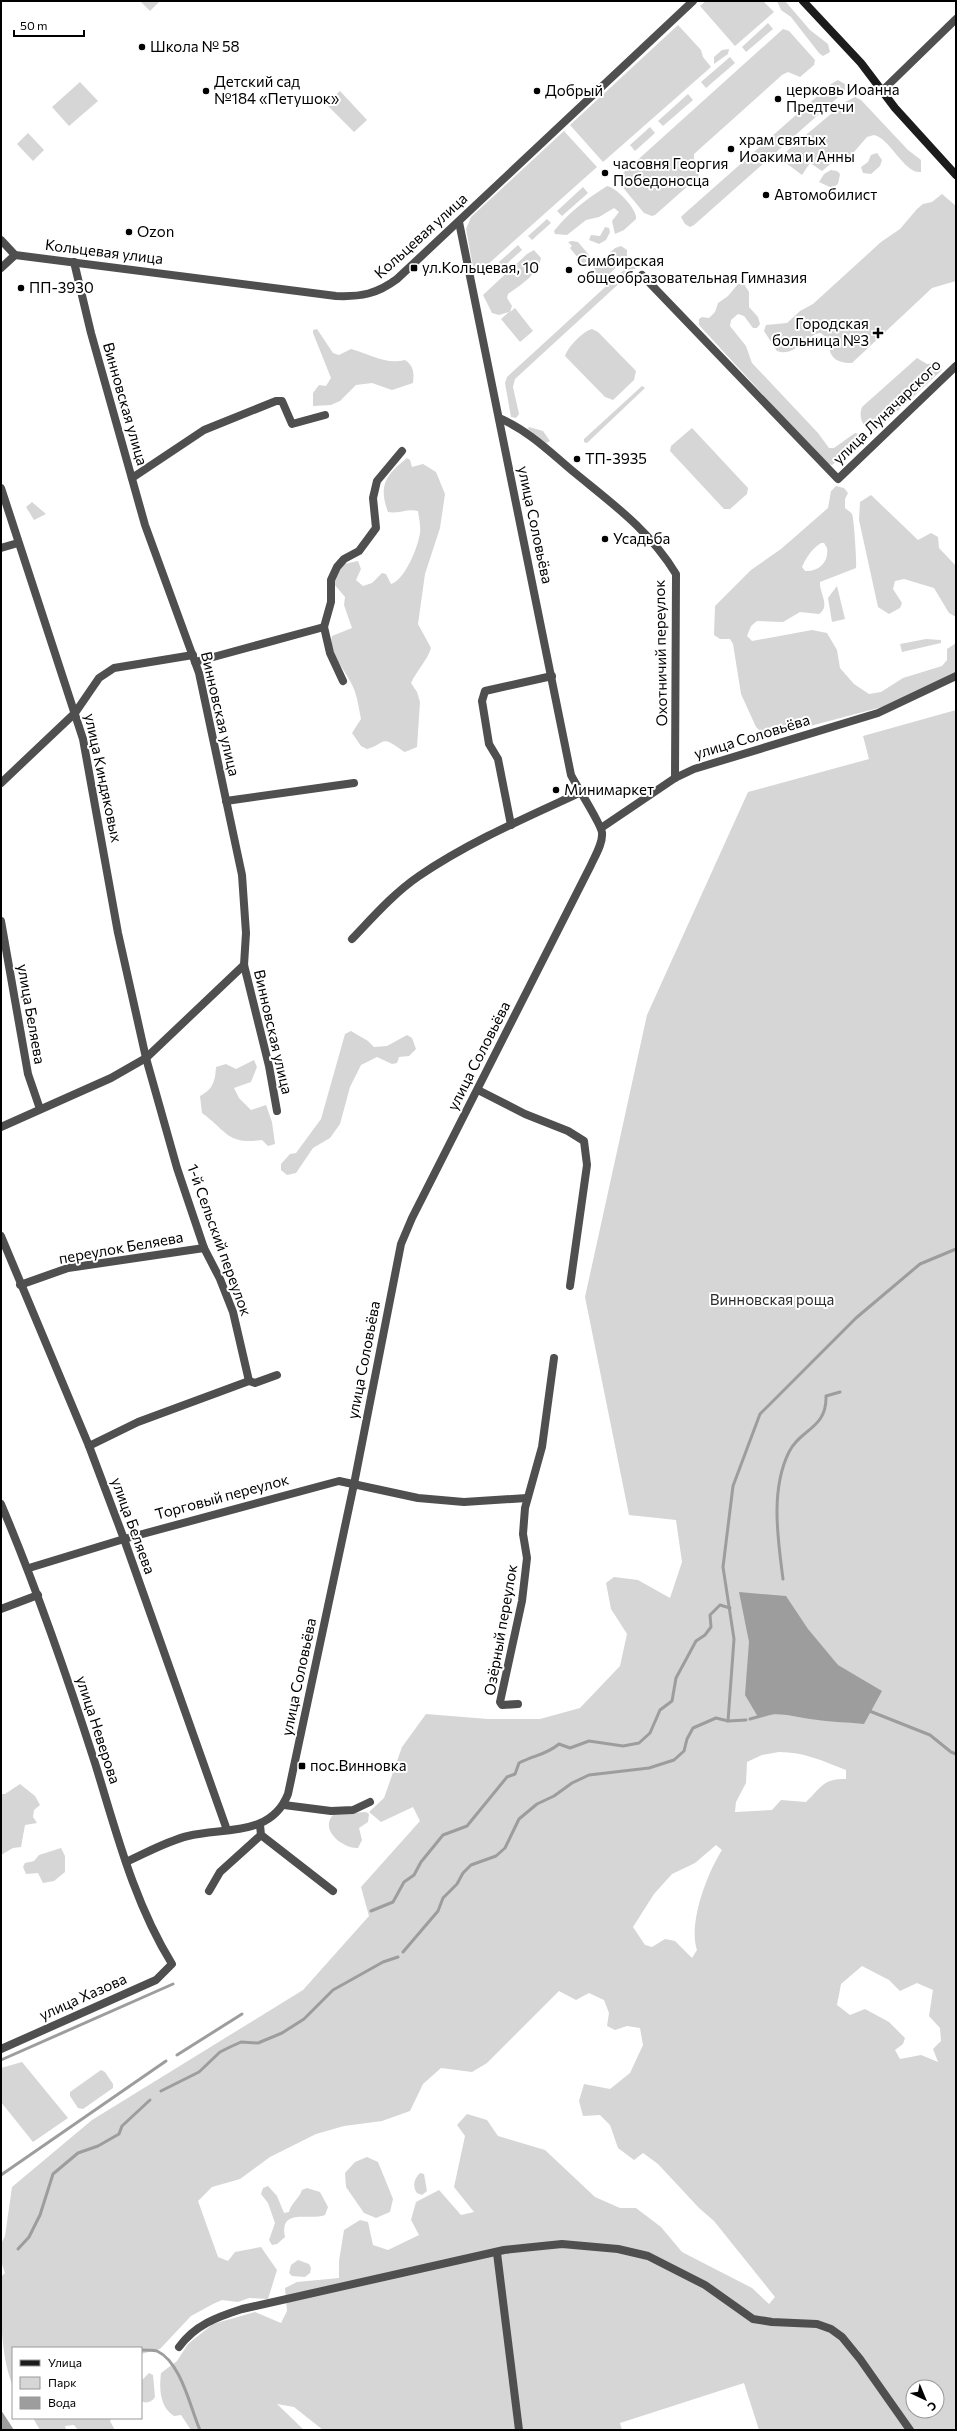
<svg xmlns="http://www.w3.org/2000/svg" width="957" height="2431" font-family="Commissioner,sans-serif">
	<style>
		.green { fill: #d6d6d6; fill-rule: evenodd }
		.water { fill: #9d9d9d }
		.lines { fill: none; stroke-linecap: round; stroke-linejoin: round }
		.stream { stroke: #9d9d9d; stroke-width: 3 }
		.minor { stroke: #4f4f4f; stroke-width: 8 }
		.tertiary { stroke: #4f4f4f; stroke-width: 8 }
		.secondary { stroke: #1c1c1c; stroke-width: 8 }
		.poi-dot { fill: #000; stroke: #fff; stroke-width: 1.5 }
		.labels { text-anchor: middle; stroke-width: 4; stroke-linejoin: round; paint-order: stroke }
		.poi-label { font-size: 15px; fill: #000; stroke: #fff; text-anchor: start }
		.street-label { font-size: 15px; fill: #000; stroke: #fff }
		.park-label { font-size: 15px; fill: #2d2d2d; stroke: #fff }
	</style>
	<rect width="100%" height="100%" fill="#fff"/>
	<g class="green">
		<path d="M140 1H160L150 11Z"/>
		<path d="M706 1H763L774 12 735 46 700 6Z"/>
		<path d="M777 1H785L810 30 828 44 830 52 823 56 819 53 791 17 781 10Z"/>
		<path d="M768 23 773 29 746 52 742 47Z"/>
		<path d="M678 25 701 50 703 57 711 67 603 162 570 125Z"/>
		<path d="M783 29 789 31 815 60 814 65 800 77 788 72 782 75 694 154V159L701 166 698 177 655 215 652 216 644 213 620 184 619 178 622 174Z"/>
		<path d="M729 49 728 54 714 64V57L722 50Z"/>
		<path d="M730 57 735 63 706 88 701 82Z"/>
		<path d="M838 80 845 84V91L694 225 690 227 685 224 681 217 684 214 831 84Z"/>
		<path d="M80 82 98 101 69 126 52 107Z"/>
		<path d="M340 91 367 120 354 132 326 104Z"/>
		<path d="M688 94 693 100 663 126 658 121Z"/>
		<path d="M855 97 861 100 908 150 921 160V172C904 174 891 139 874 135L867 137 847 160 834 161 822 171 810 163 802 175 786 163 783 156 787 151 845 102Z"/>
		<path d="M650 127 655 133 635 151 630 145Z"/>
		<path d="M564 131 597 167 477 274 474 272 466 229 471 217Z"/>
		<path d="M28 133 44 150 33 161 17 144Z"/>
		<path d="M877 153 882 160 880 166 871 174 863 173 861 167 868 162 871 155Z"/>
		<path d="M831 170 837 171 840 174 838 184 832 188 819 182 824 174Z"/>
		<path d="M607 186C616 187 638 210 636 219L624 230 615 234 612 221 619 212 614 208 599 217 586 220 567 235 555 234 554 231C568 213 588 198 607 186Z"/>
		<path d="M583 187 588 193 562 216 557 211Z"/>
		<path d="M942 194 956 206V281L932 288 852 363C833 363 829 355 828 339L821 333C805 334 796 358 777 351L764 331 766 325 787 323 800 311 813 304 881 242 900 229 917 209 923 204 932 202Z"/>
		<path d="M547 219 551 223 532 240 528 236Z"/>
		<path d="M605 227 609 228 610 232 606 240 599 244 589 240 591 235 600 236Z"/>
		<path d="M572 241 578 242 589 255V259L583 264 570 248 572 246 568 242Z"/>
		<path d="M518 245 522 250 503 267 499 262Z"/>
		<path d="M621 246 627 250V257L603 280 593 270 615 248Z"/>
		<path d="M534 250 541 258C538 274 521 285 508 294L507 298 512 306 510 312 515 308 533 331 520 342 501 319 509 312 499 315 492 313 483 295 527 254Z"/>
		<path d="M638 257 641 260 637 267 515 379 513 387 519 414 516 418 511 417 505 383 507 377Z"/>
		<path d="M738 284H744L749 292V307L758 317 760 324 757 328H753L744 316 738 314 731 320 730 326 746 346 752 363 818 433 829 448H834L855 433 863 435 864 438 832 465 826 463 699 325V319L702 317 709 318 715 312 718 303 728 296Z"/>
		<path d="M317 329 333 353 339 355 351 349C370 354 386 365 405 360 414 366 414 373 413 383L392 390 372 383 356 385 340 401 331 405 313 406V393L319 385 326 386 331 378 313 333V330Z"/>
		<path d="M592 329 598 332 636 371 634 380 613 400 605 397 565 356C567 348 583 331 592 329Z"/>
		<path d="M917 358 927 364 938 363 942 370 877 430 870 431C863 426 858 417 862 407Z"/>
		<path d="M642 386 645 388 587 443 584 442V439Z"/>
		<path d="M529 427 543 431 550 441 546 443 528 429Z"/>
		<path d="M692 428 748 488 747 494 730 509H724L670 451 671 446Z"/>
		<path d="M407 458 410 460 412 467 423 464 436 472 445 494 440 528 425 574 418 624 431 648C427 661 417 670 411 683L417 692 420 702 417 747 405 752C399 749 388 738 382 742 377 745 374 747 367 749L361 746 352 733 361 719C359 710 358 700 355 692 350 675 327 653 332 636L352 628 344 605 345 597 334 584 335 576 344 564 358 561 361 569 356 580 363 586 372 583 382 573 386 574 391 584C405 580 418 547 420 533 421 527 419 518 418 511 408 508 398 514 388 512 378 485 386 475 407 458Z"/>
		<path d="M836 486 844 488 848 493 845 499V508C847 510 851 512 852 514 854 518 857 565 856 568L820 582C819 593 831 606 819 614L800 612 783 622 757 621 751 626 747 636 752 641 812 630 827 633 837 650 840 668 854 684 869 694 881 692 903 678 942 666 947 660V649L956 643V673L882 707 776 735H765L756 727 741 694 733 644 730 639H720L714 635 715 606 751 570 781 549 828 508 831 491ZM821 543H824L827 548C829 562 819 572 805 571L802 567C807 556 812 549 821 543Z"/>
		<path d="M871 495 918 540 931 533 938 537 939 548 956 566V617L949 613 934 588 904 579 895 581 893 589 902 603 900 608 889 614 878 607 859 520 860 502Z"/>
		<path d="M32 502 46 514 34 520 26 507Z"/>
		<path d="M837 586 845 619 832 622 828 598Z"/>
		<path d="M926 639 941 640V643L902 652 900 644Z"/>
		<path d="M956 710V2430H759L744 2383 620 2423 622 2430H323L294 2407 277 2404 304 2430H191L181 2415 174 2416C160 2407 159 2389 161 2373L177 2361 188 2344 213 2324 255 2312 281 2323 287 2311 285 2288 297 2282 339 2278V2261L344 2230 360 2220 368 2222 373 2245 388 2250 419 2235 411 2220 416 2202 439 2190 461 2215 474 2212 454 2187 465 2136 457 2125 467 2114 487 2120 498 2136 545 2150 595 2197 620 2208H636L661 2227 682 2252 752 2288 769 2304 775 2297 714 2221 699 2208 658 2164 643 2153 634 2160 618 2148 610 2125 600 2115 583 2116 579 2101 584 2084 610 2089 630 2073 643 2045 640 2028 627 2026 615 2030 607 2026 609 2013 604 2000 589 1993 576 2000 559 1991 487 2063 472 2072 441 2068 423 2084 410 2111 382 2121 344 2126 316 2134 270 2157 240 2179 212 2187 198 2201 218 2257 228 2261 235 2252 261 2247 277 2270 268 2299 249 2298 238 2302 222 2300 213 2304 191 2316 160 2349 141 2354V2348H13V2386C0 2355 1 2312 1 2277L5 2273 1 2261V2244L5 2236 12 2187 92 2120 303 1990 369 1916 361 1887 420 1821 413 1807 381 1822 369 1812 384 1798 402 1747 426 1714 488 1719H540L580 1708 620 1666 627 1634 611 1609 606 1583 614 1577 638 1580 670 1598 682 1562 676 1520 629 1515 585 1297 647 1015 748 792 869 759 863 736ZM779 1752C804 1752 823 1761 846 1770V1779C822 1779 822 1787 806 1802L781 1800 772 1810 735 1812 736 1802 746 1783 747 1762 762 1755ZM716 1845 722 1850C707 1873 688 1924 697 1950L692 1958 675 1941 665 1939 652 1947 645 1945 633 1927 654 1894 672 1874 695 1863ZM862 1966 889 1980 900 1991 917 1983 933 1990 929 2016 940 2028 941 2041 933 2049 938 2062 921 2055 900 2059 895 2050 903 2044 905 2038 889 2022 865 2009 850 2015 837 2005 841 1984ZM913 2387H937V2411H913Z"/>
		<path d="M351 1031 368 1041 374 1047 387 1046 407 1035 412 1038 416 1049 409 1056 399 1057 397 1063 392 1064 377 1057 361 1065 350 1087 340 1124 330 1138 313 1148 296 1173 287 1175 281 1170V1164L290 1154 296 1153 321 1119 345 1034Z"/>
		<path d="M254 1060 257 1067 251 1082 234 1088 239 1098 251 1110 266 1105 272 1122 275 1144 268 1146 262 1140C227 1145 227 1131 202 1113L200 1096C213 1089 215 1082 216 1067L226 1064 236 1069Z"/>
		<path d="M20 1784 35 1796 40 1805 34 1810 33 1817 37 1823 25 1825 21 1847 13 1848 1 1855V1794H5Z"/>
		<path d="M366 1812 369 1814 368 1822 359 1828 362 1840 358 1848C343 1849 318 1829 334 1814Z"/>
		<path d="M61 1848 65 1856V1872L54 1881 43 1883 38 1873 26 1874 23 1867 25 1863 34 1861 39 1855Z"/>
		<path d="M22 2062 68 2118 33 2142 1 2102V2068Z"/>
		<path d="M101 2070 105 2072 113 2084V2088L83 2109 78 2108 70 2096V2092Z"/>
		<path d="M367 2157 378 2162 393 2199 390 2212 376 2218 364 2213 346 2187 345 2173 355 2162Z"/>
		<path d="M420 2173 424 2174 427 2191 422 2195 417 2193C412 2186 414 2179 420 2173Z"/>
		<path d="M268 2186 277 2196 284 2213 289 2212C291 2203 299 2199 302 2190L307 2188 320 2192 328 2207 325 2215C309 2221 279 2207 285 2237L277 2244 272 2245 269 2240 275 2223 268 2203 261 2194 263 2188Z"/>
		<path d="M298 2260 309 2264 311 2268 310 2273 305 2277 292 2276 289 2273 291 2265Z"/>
		<path d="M149 2373 153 2375 155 2397C152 2402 146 2404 141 2401V2381Z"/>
		<path d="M33 2418H112L110 2421 115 2430H78L74 2425 65 2426 66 2430H40Z"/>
	</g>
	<g class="water">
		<path d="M739 1592 786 1596 808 1629 838 1665 882 1691 864 1724C846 1722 828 1722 810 1719 791 1716 778 1711 758 1717L745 1695 749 1642Z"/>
		<path d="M1 2410 14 2430H1Z"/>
	</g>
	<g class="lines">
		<g class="stream">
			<path d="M783 1579C778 1540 770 1490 789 1452 800 1429 827 1429 826 1396L840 1392"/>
			<path d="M867 1710 930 1735 951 1752 956 1754"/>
			<path d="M750 1719 775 1712"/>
			<path d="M728 1721 734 1639 723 1567 733 1486 760 1414 856 1318 920 1264 956 1249"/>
			<path d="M371 1911 393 1902 404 1882 414 1875 421 1862 443 1835 467 1826 507 1777 515 1774 519 1763C534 1755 546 1755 559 1744L570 1748 589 1741 623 1746 639 1743 650 1733 660 1710 672 1701 676 1678 696 1641 705 1635 711 1627 710 1615 720 1605 730 1608"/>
			<path d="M403 1952 438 1911 443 1898 457 1884 463 1873 471 1865 496 1856 505 1848 519 1819 537 1804 554 1796 572 1783 589 1775 649 1768 674 1760 684 1751 687 1739 693 1728 716 1718 728 1721 746 1720"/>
			<path d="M177 2055 242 2014"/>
			<path d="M1 2060 173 1984"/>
			<path d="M161 2091 199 2072 220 2052 230 2047 241 2042 258 2043 282 2033 304 2019 333 1990 383 1962 398 1957"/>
			<path d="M1 2175 166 2061"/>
			<path d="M18 2249 29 2237 40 2215 53 2174 78 2153 98 2146 119 2134 122 2126 150 2100"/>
			<path d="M141 2350C146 2350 152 2350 157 2351 181 2362 190 2407 200 2430"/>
		</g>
		<g class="minor">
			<path d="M74 262 91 333 145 525 199 673 242 875 246 933 244 965 269 1066 277 1111"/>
			<path d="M1 268 15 255"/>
			<path d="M642 275 838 479 956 366"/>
			<path d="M499 418C528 430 551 453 575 473 614 505 649 530 676 574L675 778"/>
			<path d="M132 478 204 430 276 401H282L292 424 325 415"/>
			<path d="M1 488 83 739 118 933 146 1058 177 1168 204 1248 220 1279 233 1312 249 1381"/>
			<path d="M1 548 18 543"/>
			<path d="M195 662 324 627"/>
			<path d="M343 681 330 653 324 627 331 602V580L337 567 344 559 359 551 376 528 373 498 377 481 402 451"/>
			<path d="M1 783 75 713 99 678 114 668 193 655"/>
			<path d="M226 801 354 783"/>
			<path d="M511 825 498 759 489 744 482 701 485 691 552 676"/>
			<path d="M601 828 675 778 694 769 878 713 956 676"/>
			<path d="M1 921 28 1074 40 1109"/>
			<path d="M352 939C373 917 394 893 419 876 469 842 525 818 579 793"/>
			<path d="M478 1090 525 1114 568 1131 584 1141 587 1165 570 1286"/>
			<path d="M1 1127 111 1078 146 1058 244 965"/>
			<path d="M1 1236 89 1446 124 1539 227 1830"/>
			<path d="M20 1285 68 1268 204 1248"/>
			<path d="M249 1381 255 1383 277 1375"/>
			<path d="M89 1446 138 1422 249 1381"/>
			<path d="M1 1504C37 1589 67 1676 95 1763 116 1831 134 1903 172 1964L156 1980 1 2049"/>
			<path d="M29 1568 124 1539 339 1481 418 1498 464 1502 527 1498"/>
			<path d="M1 1609 38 1595"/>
			<path d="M518 1704 502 1705 500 1702 522 1601 527 1558 523 1534 525 1508 542 1447 554 1358"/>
			<path d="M284 1805 331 1811 353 1810 370 1802"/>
			<path d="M260 1825 261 1835 333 1891"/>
			<path d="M126 1862C146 1853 167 1841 188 1836 225 1827 271 1837 288 1794L354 1484 401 1244 412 1218 591 865C595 856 603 843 602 833 602 825 577 787 571 775L459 222"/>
			<path d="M209 1891 220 1872 261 1835"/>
			<path d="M497 2253 519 2430"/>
			<path d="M179 2347C195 2325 217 2317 242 2309L504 2250 562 2244 618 2249 648 2256 705 2285 753 2319 772 2322 817 2324 831 2329 842 2337 860 2359 910 2430"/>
		</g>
		<g class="tertiary">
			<path d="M882 91 956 19"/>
			<path d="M1 240 15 255 336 296C361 297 377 294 397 279L693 1"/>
		</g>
		<path class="secondary" d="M803 1 861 63 895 108 956 175"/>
	</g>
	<g class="poi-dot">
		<circle cx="142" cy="47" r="4"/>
		<circle cx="206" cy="91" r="4"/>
		<circle cx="537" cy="91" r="4"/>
		<circle cx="778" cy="99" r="4"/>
		<circle cx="731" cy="149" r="4"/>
		<circle cx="605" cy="173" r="4"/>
		<circle cx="766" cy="195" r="4"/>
		<circle cx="129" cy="232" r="4"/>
		<rect x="410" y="264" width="8" height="8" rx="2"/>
		<circle cx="569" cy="270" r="4"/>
		<circle cx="21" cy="288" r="4"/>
		<path d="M876 327h4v4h4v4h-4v4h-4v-4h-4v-4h4z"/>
		<circle cx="577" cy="459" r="4"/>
		<circle cx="605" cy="539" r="4"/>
		<circle cx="556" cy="790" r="4"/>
		<rect x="298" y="1762" width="8" height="8" rx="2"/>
	</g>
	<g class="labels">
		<g class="poi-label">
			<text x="150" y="52">Школа № 58</text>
			<text x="214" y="87">Детский сад<tspan x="214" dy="17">№184 «Петушок»</tspan></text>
			<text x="786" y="95">церковь Иоанна<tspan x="786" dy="17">Предтечи</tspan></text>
			<text x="545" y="96">Добрый</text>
			<text x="739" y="145">храм святых<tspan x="739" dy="17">Иоакима и Анны</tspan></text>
			<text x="613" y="169">часовня Георгия<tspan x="613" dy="17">Победоносца</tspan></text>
			<text x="774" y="200">Автомобилист</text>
			<text x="137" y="237">Ozon</text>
			<text x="577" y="266">Симбирская<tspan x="577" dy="17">общеобразовательная Гимназия</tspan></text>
			<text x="422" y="273">ул.Кольцевая, 10</text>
			<text x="29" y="293">ПП-3930</text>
			<text x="869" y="329" text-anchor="end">Городская<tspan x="869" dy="17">больница №3</tspan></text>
			<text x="585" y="464">ТП-3935</text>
			<text x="613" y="544">Усадьба</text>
			<text x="564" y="795">Минимаркет</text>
			<text x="310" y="1771">пос.Винновка</text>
		</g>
		<g class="street-label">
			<text transform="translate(421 236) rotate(-42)" y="5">Кольцевая улица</text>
			<text transform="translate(104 252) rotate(7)" y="5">Кольцевая улица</text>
			<text transform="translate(125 404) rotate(74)" y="5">Винновская улица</text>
			<text transform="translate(887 412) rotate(-44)" y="5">улица Луначарского</text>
			<text transform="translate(535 525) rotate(78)" y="5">улица Соловьёва</text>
			<text transform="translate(661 653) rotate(-91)" y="5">Охотничий переулок</text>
			<text transform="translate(220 714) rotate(77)" y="5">Винновская улица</text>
			<text transform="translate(752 737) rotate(-17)" y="5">улица Соловьёва</text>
			<text transform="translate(103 778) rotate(78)" y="5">улица Киндяковых</text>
			<text transform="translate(31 1014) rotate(80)" y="5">улица Беляева</text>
			<text transform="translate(273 1032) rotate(77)" y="5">Винновская улица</text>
			<text transform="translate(479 1056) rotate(-63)" y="5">улица Соловьёва</text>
			<text transform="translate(219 1240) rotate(70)" y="5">1-й Сельский переулок</text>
			<text transform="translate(121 1248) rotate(-10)" y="5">переулок Беляева</text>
			<text transform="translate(364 1360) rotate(-79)" y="5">улица Соловьёва</text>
			<text transform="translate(222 1497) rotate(-15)" y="5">Торговый переулок</text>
			<text transform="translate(133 1526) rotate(70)" y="5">улица Беляева</text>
			<text transform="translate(501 1630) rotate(-80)" y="5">Озёрный переулок</text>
			<text transform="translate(299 1677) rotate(-78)" y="5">улица Соловьёва</text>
			<text transform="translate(98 1730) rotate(72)" y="5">улица Неверова</text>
			<text transform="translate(83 1997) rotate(-24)" y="5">улица Хазова</text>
		</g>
		<g class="park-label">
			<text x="772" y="1305">Винновская роща</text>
		</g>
	</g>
	<rect width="957" height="2431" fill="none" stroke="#000000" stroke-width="4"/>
	<rect x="12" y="2347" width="130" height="72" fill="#ffffff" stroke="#999999"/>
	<rect x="20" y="2360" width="20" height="6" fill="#1c1c1c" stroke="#999999"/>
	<text x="48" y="2367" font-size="12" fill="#000000">Улица</text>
	<rect x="20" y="2377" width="20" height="12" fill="#d6d6d6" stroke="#999999"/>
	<text x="48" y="2387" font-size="12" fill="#000000">Парк</text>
	<rect x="20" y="2397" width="20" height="12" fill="#9d9d9d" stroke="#999999"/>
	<text x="48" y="2407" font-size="12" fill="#000000">Вода</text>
	<g transform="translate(925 2399) rotate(136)"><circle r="19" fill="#ffffff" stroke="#999999"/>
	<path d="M0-3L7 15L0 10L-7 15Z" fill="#000000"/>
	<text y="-6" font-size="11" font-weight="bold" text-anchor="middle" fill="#000000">С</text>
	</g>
	<path d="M14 30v6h70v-6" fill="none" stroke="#000000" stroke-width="2"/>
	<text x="20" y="30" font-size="12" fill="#000000" stroke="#ffffff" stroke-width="3" paint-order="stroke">50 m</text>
</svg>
